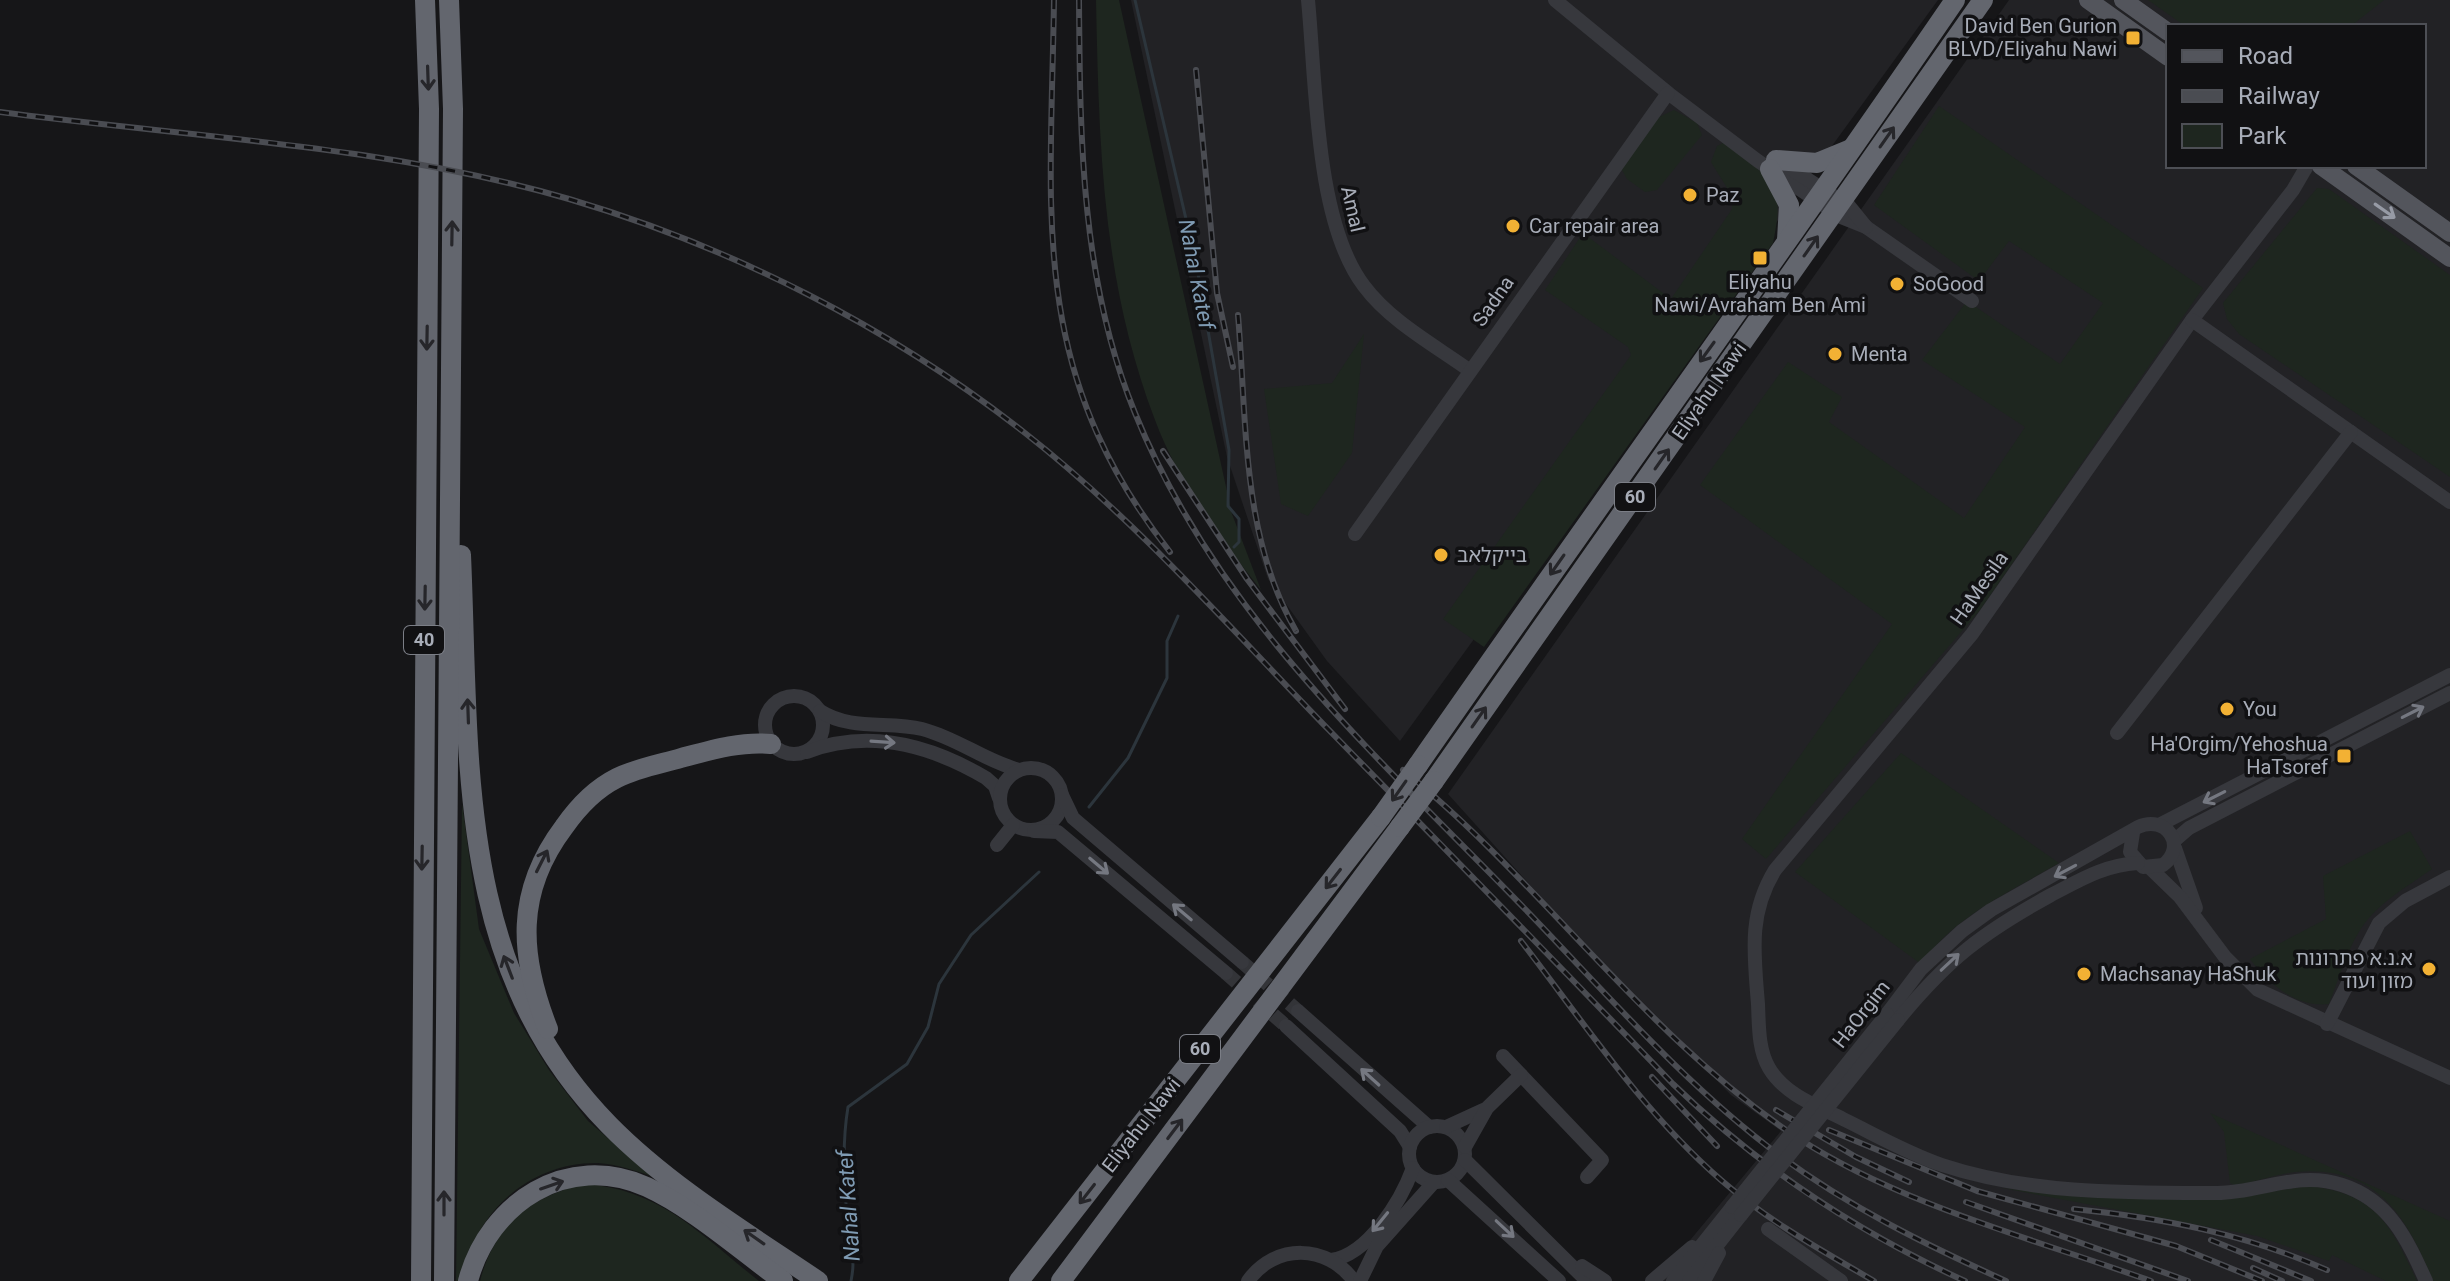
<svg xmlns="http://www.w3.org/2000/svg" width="2450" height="1281" font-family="Roboto,'Noto Sans Hebrew',sans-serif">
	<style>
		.built { fill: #222225; fill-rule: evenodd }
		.green { fill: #1e261f }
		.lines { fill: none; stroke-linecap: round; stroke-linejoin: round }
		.stream { stroke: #2c353c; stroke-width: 3 }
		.minor-tunnel { stroke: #333438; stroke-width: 14; stroke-dasharray: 14 7; stroke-linecap: butt }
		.minor { stroke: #37383d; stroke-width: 14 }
		.major { stroke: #53555c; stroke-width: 18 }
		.highway { stroke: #63666e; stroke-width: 20 }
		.rail-casing { stroke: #4a4c52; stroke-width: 6 }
		.rail { stroke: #111113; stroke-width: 3; stroke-dasharray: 9; stroke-linecap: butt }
		.minor-bridge { stroke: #37383d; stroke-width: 14 }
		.highway-bridge { stroke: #63666e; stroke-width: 20 }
		.oneway { stroke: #26262a }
		.oneway2 { stroke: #979ba6 }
		.oneway3 { stroke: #757881 }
		.poi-dot { fill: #f2b134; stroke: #111113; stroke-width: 3 }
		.labels { text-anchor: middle; stroke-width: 7; stroke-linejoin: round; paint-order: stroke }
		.shield { fill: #111113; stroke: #7b7e86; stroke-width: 2 }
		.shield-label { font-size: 18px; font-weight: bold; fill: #a8adb8 }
		.poi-label { font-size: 20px; fill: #a8adb8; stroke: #111113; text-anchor: start }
		.street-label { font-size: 20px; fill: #a8adb8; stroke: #111113 }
		.water-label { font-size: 22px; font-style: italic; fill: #7f9bb3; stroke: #111113 }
	</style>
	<rect width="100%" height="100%" fill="#161618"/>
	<g class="built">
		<path d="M1131 0H1938L1400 741 1327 661 1268 579 1227 457Z"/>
		<path d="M2009 0H2450V1281H1656L1781 1131 1731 1095 1576 936 1448 794ZM2168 26H2424V166H2168Z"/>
	</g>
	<g class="green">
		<path d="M1096 0H1119L1232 514 1261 590C1220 538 1178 482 1155 420 1102 281 1099 146 1096 0Z"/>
		<path d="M2148 0H2384L2351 26H2185Z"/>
		<path d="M1939 106 2203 288 1980 610 1766 859 1742 839 1892 624 1700 485 1788 362 1842 397 1829 422 1964 518 2025 427 1922 360 1967 301 2060 364 2103 303 2009 241 1979 281 1874 205Z"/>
		<path d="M1674 110 1697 123 1702 135 1657 190 1645 192 1627 179 1622 170 1624 164 1657 118Z"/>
		<path d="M1727 141C1772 178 1786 182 1773 243L1484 647 1443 619 1631 355 1628 347 1545 290 1583 233 1671 299 1732 209V196L1711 162 1717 146Z"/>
		<path d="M2317 188 2329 189 2450 275V477L2239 334 2227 319 2223 303Z"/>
		<path d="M1364 334 1352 453 1308 516 1281 504 1264 389 1332 383Z"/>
		<path d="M1901 753 2059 863C2011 891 1953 917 1921 964L1795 872Z"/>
		<path d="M462 803 479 929 514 1013 549 1070 588 1121 652 1176C635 1171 617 1164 598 1163 528 1162 472 1215 462 1281H456Z"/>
		<path d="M2410 831 2432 869C2411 884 2386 898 2368 919 2349 942 2340 976 2329 1004 2297 1008 2268 984 2250 959L2326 919 2323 876Z"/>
		<path d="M2210 1113 2450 1221V1281H2433C2407 1217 2377 1165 2296 1172 2276 1174 2256 1182 2236 1186L2230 1183 2224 1132Z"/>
		<path d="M586 1184C662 1190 702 1236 759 1281H480C494 1226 531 1195 586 1184Z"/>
		<path d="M2308 1186C2376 1193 2391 1225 2417 1281H2386L2332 1255 2329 1261 2257 1236 2002 1188 2082 1197 2213 1200Z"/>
	</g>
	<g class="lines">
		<g class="stream">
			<path d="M1135 0 1196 262 1229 450 1228 506 1239 519V542L1234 547"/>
			<path d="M1089 807 1128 758 1167 678V641L1178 616"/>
			<path d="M851 1281C856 1256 850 1255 848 1232 845 1190 841 1149 848 1107L907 1064 928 1027 939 984 971 935 1039 872"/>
		</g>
		<g class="minor-tunnel">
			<path d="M1242 962 1298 1011"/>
			<path d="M1226 973 1286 1026"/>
		</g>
		<g class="minor">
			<path d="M1308 0C1316 81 1315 222 1364 286 1390 321 1434 345 1469 370"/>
			<path d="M1555 0 1668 93 1758 161 1841 217 1866 227 1972 301"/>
			<path d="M1782 163 1849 206 1866 227"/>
			<path d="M2307 166 2293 190 2192 320 1972 634 1775 870C1748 914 1754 954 1758 1004 1759 1025 1758 1049 1769 1068 1785 1095 1817 1106 1843 1119 1876 1135 1907 1153 1942 1165 2030 1194 2125 1193 2217 1193 2260 1193 2298 1170 2342 1185 2389 1200 2407 1239 2426 1281"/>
			<path d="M2192 320 2450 502"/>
			<path d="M1355 534 1668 93"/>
			<circle cx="794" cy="725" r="29"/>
			<path d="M820 711C851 731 888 721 922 729 957 738 985 761 1019 770"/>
			<path d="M2117 733 2351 432"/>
			<path d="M807 752C869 728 930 745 986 778L995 786 999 798"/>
			<circle cx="1031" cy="799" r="31"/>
			<path d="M1062 795 1073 818 1242 962"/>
			<path d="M2161 824 2450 675"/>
			<path d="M1034 831 1058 832 1226 973"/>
			<path d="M2174 841 2189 828 2450 693"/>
			<path d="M997 845 1013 825"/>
			<path d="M2175 848 2196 908"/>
			<path d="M2150 868 2180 897 2225 957 2258 990 2450 1078"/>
			<path d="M1298 1011 1429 1127"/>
			<path d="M1887 1014 1921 969 1962 931 1991 910 2138 827C2166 814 2188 846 2163 865L2143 867 2130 852 2133 833"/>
			<path d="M1898 1020C1948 959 1982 933 2051 895 2080 880 2104 865 2138 863"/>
			<path d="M2327 1024 2379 923 2405 901 2450 877"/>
			<path d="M1286 1026 1400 1131 1410 1147"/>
			<path d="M1503 1056 1602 1160 1587 1177"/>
			<circle cx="1437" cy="1154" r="28"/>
			<path d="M1446 1127 1483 1110"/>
			<path d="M1465 1147 1487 1108 1521 1075"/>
			<path d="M1465 1160 1587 1281"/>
			<path d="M1448 1180 1559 1281"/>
			<path d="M1768 1229 1841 1281"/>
			<path d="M1331 1260C1368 1255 1401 1201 1413 1168"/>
			<path d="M1582 1266 1605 1281"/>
			<path d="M1248 1281C1275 1243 1327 1244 1354 1281"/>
			<path d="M1360 1281 1377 1246 1434 1182"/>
			<path d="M1652 1281 1692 1247"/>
			<path d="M1673 1281 1732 1207"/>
			<path d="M1689 1281 1741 1215"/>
			<path d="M1704 1281 1719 1253"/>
		</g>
		<g class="major">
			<path d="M2088 0 2168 57"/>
			<path d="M2123 0 2168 32"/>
			<path d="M2321 166 2450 258"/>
			<path d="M2356 166 2450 233"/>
		</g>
		<g class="highway">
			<path d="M1776 160 1817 163 1851 149"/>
			<path d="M1770 169 1789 205 1787 240"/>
			<path d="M461 555C470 759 454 967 609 1125 669 1186 747 1233 818 1281"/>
			<path d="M1418 765C1596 509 1779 257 1955 0"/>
			<path d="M1434 781 1983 0"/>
			<path d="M548 1029C519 955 515 892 564 827 578 807 595 789 617 778 637 768 660 764 681 758 711 750 741 741 771 744"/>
			<path d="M421 1281 429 109 425 0"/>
			<path d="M444 1281 453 109 449 0"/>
			<path d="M468 1281C489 1203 567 1151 647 1187 693 1208 741 1251 783 1281"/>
			<path d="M1019 1281 1381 817"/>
			<path d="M1061 1281 1400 827"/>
		</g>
		<g class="rail-casing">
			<g id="rail">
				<path d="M1054 0C1051 215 1027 370 1170 552"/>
				<path d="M1079 0C1080 140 1081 281 1135 413 1216 614 1378 757 1526 910 1607 994 1685 1085 1779 1155 1849 1207 1926 1245 2006 1281"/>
				<path d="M1196 70 1217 293 1233 367"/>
				<path d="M0 112C189 137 384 145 569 199 732 247 890 327 1025 433 1136 520 1230 628 1328 729 1443 847 1559 965 1673 1084 1760 1168 1855 1231 1965 1281"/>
				<path d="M1238 315C1247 421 1241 536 1296 631"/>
				<path d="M1163 451 1247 579 1345 709"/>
				<path d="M1403 770C1543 883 1646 1038 1798 1138 1899 1204 2037 1240 2151 1281"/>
				<path d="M1521 941C1584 1023 1643 1112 1721 1180 1768 1221 1821 1250 1874 1281"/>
				<path d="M1652 1077 1717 1146"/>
				<path d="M1776 1110 1856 1157 1909 1182"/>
				<path d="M1829 1130 1977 1191 2176 1246 2262 1281"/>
				<path d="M1966 1202 2188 1281"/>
				<path d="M2074 1209C2163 1218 2245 1234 2327 1270"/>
				<path d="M2211 1240 2311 1281"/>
				<path d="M2253 1268 2282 1281"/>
			</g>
		</g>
		<use href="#rail" class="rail"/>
		<g class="minor-bridge">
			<path d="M1732 1207 1887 1014"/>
			<path d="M1741 1215 1898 1020"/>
		</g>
		<g class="highway-bridge">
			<path d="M1381 817 1418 765"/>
			<path d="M1400 827 1434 781"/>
		</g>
	</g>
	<defs><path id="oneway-shaft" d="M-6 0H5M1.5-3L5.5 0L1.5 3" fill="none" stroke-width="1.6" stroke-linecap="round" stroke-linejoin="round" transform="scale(2)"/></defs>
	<g class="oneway">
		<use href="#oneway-shaft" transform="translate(428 78) rotate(88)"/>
		<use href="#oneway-shaft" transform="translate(1887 137) rotate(-55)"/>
		<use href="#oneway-shaft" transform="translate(452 233) rotate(-89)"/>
		<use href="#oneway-shaft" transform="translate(1811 246) rotate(-55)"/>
		<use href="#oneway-shaft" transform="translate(427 338) rotate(91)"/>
		<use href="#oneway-shaft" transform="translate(1707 352) rotate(126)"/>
		<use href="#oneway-shaft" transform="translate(1662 459) rotate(-55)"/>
		<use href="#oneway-shaft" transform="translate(1557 565) rotate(125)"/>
		<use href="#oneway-shaft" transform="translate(425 598) rotate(91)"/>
		<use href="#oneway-shaft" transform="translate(468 711) rotate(-92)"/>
		<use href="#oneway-shaft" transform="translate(1479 717) rotate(-55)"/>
		<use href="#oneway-shaft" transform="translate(1399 791) rotate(125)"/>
		<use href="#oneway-shaft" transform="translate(422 858) rotate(91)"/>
		<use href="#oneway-shaft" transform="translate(542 861) rotate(-63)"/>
		<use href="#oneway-shaft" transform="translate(1333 879) rotate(128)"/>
		<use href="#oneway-shaft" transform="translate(508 967) rotate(-111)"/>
		<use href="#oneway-shaft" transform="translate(1175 1129) rotate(-53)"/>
		<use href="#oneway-shaft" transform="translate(552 1185) rotate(-19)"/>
		<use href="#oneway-shaft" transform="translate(1087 1194) rotate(128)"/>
		<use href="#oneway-shaft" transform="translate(444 1203) rotate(-90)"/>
		<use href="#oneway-shaft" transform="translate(754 1237) rotate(-145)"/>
	</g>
	<use class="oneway2" href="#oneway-shaft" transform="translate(2385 211) rotate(35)"/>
	<g class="oneway3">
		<use href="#oneway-shaft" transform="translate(2413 712) rotate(-27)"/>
		<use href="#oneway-shaft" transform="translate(883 742) rotate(4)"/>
		<use href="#oneway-shaft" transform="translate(2214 797) rotate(153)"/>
		<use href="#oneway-shaft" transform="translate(1099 866) rotate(40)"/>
		<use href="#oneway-shaft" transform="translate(2065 871) rotate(152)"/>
		<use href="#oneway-shaft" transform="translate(1182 912) rotate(-140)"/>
		<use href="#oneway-shaft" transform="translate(1950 962) rotate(-43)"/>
		<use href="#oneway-shaft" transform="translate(1370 1077) rotate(-138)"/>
		<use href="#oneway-shaft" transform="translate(1380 1222) rotate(129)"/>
		<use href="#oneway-shaft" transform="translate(1505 1229) rotate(43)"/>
	</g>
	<g class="poi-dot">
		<rect x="2125" y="30" width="16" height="16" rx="4"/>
		<circle cx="1690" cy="195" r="8"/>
		<circle cx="1513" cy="226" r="8"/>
		<rect x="1752" y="250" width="16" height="16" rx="4"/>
		<circle cx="1897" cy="284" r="8"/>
		<circle cx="1835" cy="354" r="8"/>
		<circle cx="1441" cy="555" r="8"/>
		<circle cx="2227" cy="709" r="8"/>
		<rect x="2336" y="748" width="16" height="16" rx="4"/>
		<circle cx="2429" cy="969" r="8"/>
		<circle cx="2084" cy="974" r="8"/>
	</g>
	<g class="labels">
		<g class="shield">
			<rect x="1615" y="483" width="40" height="28" rx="6"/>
			<rect x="404" y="626" width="40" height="28" rx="6"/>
			<rect x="1180" y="1035" width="40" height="28" rx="6"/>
		</g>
		<g class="shield-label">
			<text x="1635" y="503">60</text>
			<text x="424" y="646">40</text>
			<text x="1200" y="1055">60</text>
		</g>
		<g class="poi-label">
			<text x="2117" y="33" text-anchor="end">David Ben Gurion<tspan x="2117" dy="23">BLVD/Eliyahu Nawi</tspan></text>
			<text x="1706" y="202">Paz</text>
			<text x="1529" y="233">Car repair area</text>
			<text x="1760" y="289" text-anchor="middle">Eliyahu<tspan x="1760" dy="23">Nawi/Avraham Ben Ami</tspan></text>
			<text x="1913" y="291">SoGood</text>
			<text x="1851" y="361">Menta</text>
			<text x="1457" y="562">בייקלאב</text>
			<text x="2243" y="716">You</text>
			<text x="2328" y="751" text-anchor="end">Ha'Orgim/Yehoshua<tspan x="2328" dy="23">HaTsoref</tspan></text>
			<text x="2413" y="965" text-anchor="end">א.נ.א פתרונות<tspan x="2413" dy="23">מזון ועוד</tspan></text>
			<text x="2100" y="981">Machsanay HaShuk</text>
		</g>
		<g class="street-label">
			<text transform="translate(1353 209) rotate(77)" y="7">Amal</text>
			<text transform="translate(1493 301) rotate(-55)" y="7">Sadna</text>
			<text transform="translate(1709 391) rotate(-55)" y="7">Eliyahu Nawi</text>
			<text transform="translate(1979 588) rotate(-55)" y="7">HaMesila</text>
			<text transform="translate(1861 1014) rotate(-52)" y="7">HaOrgim</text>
			<text transform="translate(1141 1125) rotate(-52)" y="7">Eliyahu Nawi</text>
		</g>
		<g class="water-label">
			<text transform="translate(1197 274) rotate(79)" y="8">Nahal Katef</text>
			<text transform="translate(848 1206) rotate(-94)" y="8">Nahal Katef</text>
		</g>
	</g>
	<rect x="2166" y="24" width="260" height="144" fill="#111113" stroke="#4d4f55" stroke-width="2"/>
	<rect x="2182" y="50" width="40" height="12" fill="#53555c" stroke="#4d4f55" stroke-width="2"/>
	<text x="2238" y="64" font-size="24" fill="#a8adb8">Road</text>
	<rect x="2182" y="90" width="40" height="12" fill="#4a4c52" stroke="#4d4f55" stroke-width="2"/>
	<text x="2238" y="104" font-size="24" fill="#a8adb8">Railway</text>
	<rect x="2182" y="124" width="40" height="24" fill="#1e261f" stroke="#4d4f55" stroke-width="2"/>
	<text x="2238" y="144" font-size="24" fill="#a8adb8">Park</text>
</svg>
